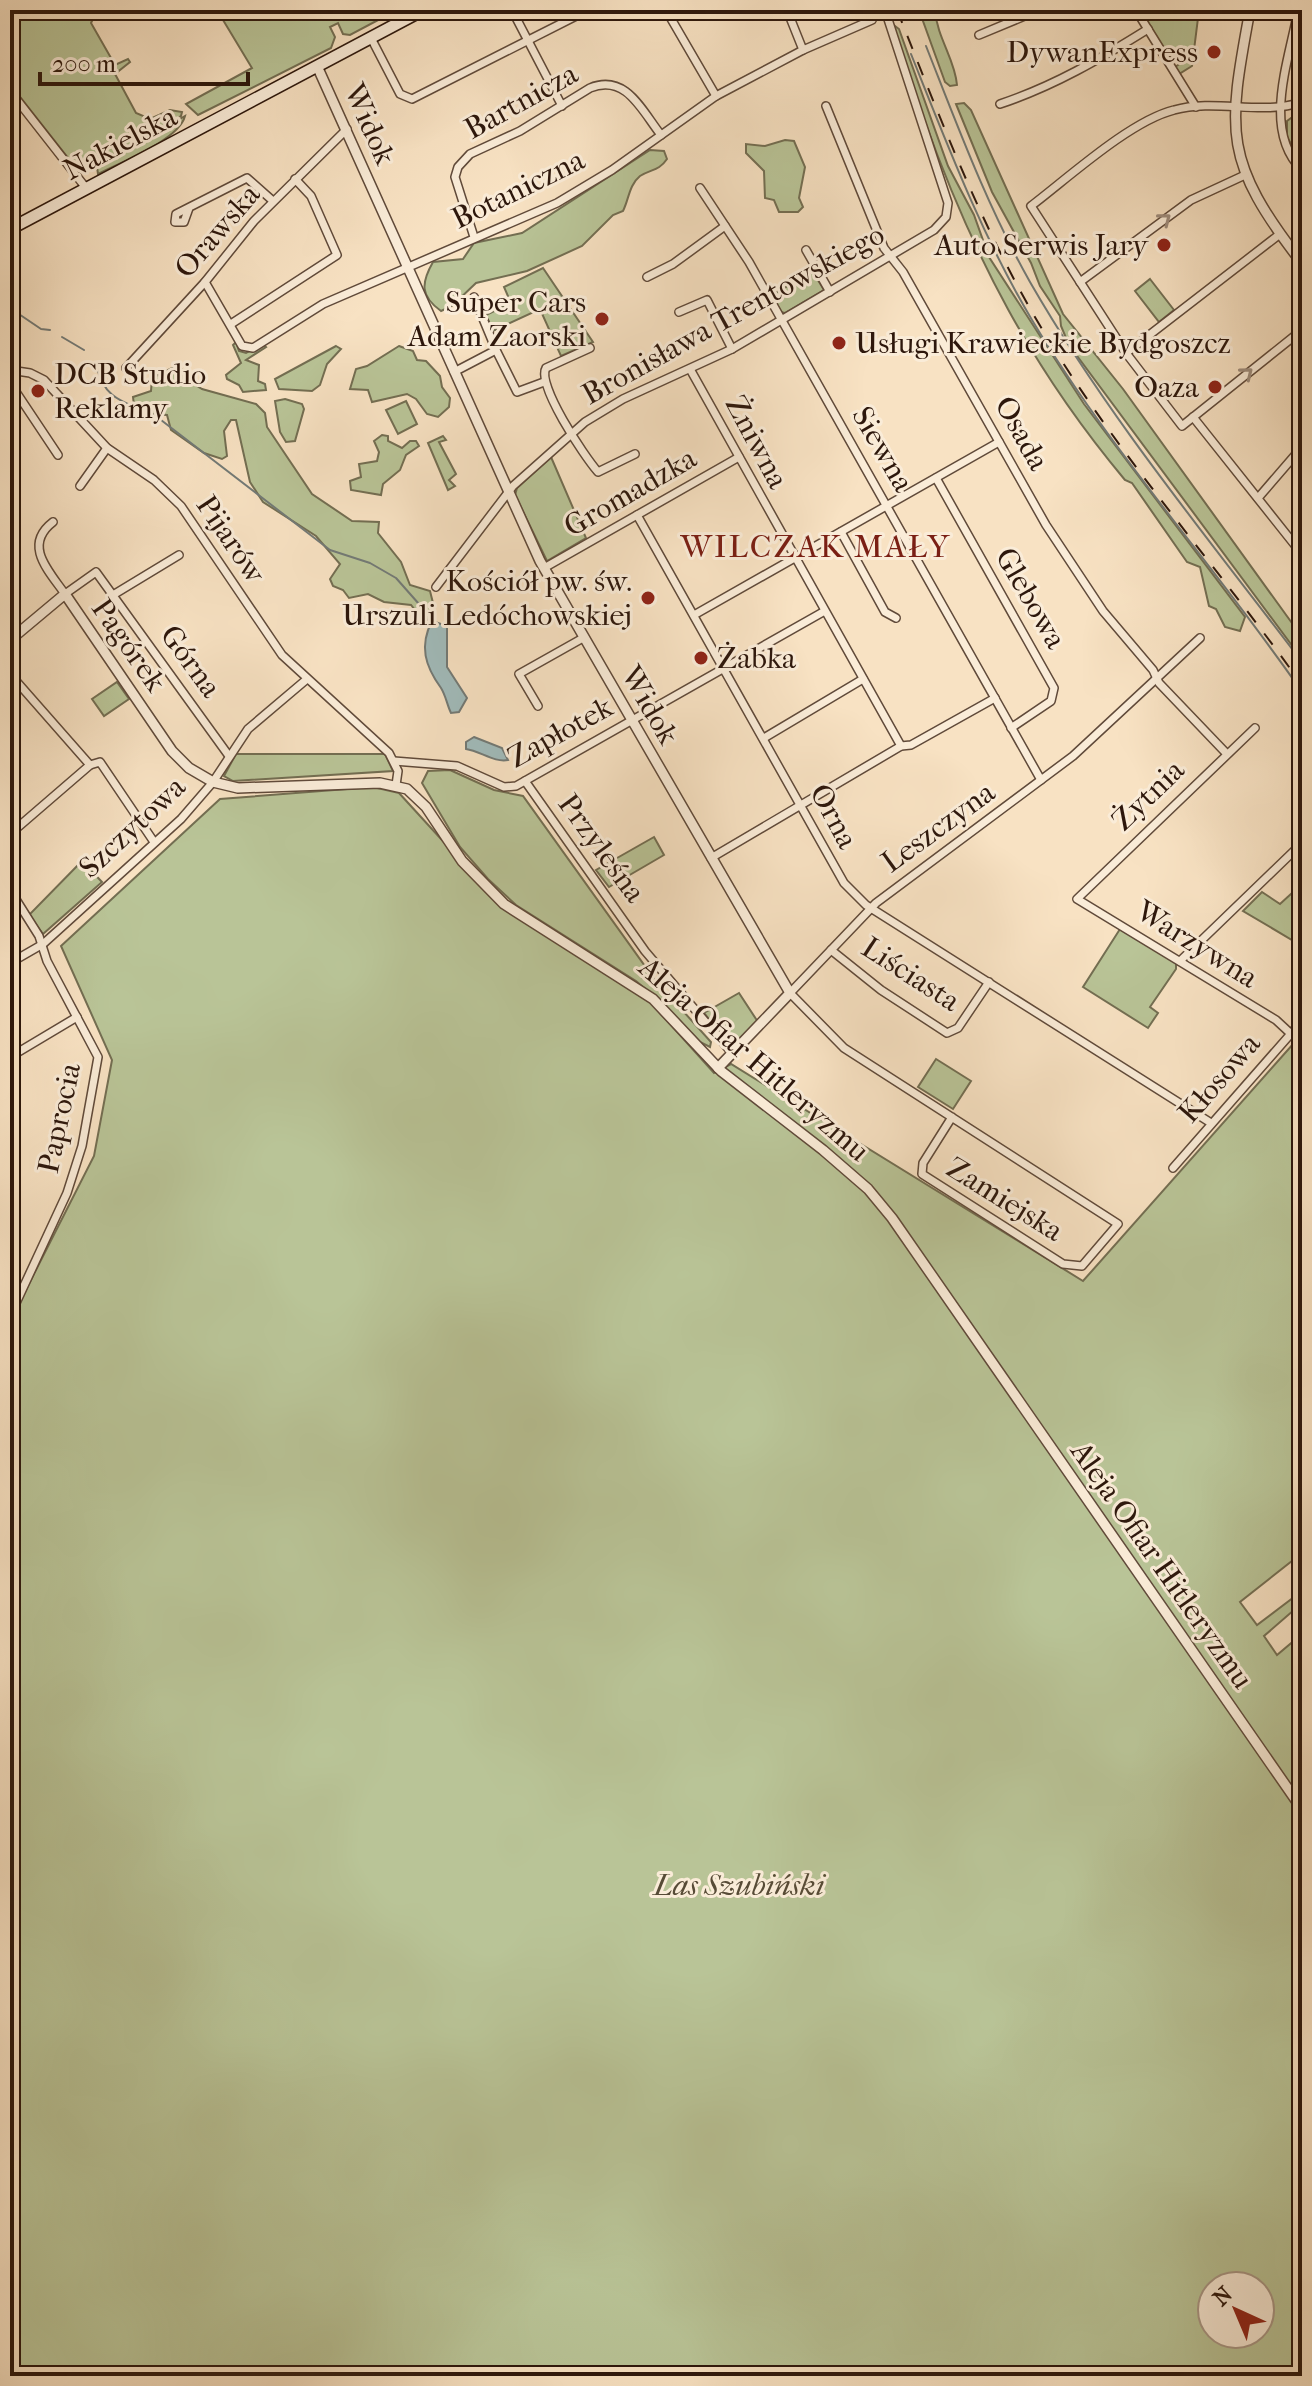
<svg xmlns="http://www.w3.org/2000/svg" width="1312" height="2386" font-family="'IM FELL French Canon',serif">
	<style>
		.green { fill: #b9c497; stroke: #736e52; stroke-width: 2; fill-rule: evenodd }
		.water { fill: #a1bcbc; stroke: #737a76; stroke-width: 2 }
		.lines { fill: none; stroke-linecap: round; stroke-linejoin: round }
		.stream { stroke: #737a76; stroke-width: 2 }
		.minor-casing { stroke: #604a3a; stroke-width: 10 }
		.tertiary-casing { stroke: #604a3a; stroke-width: 12 }
		.secondary-casing { stroke: #2d170c; stroke-width: 14 }
		.minor { stroke: #faecd8; stroke-width: 7 }
		.tertiary { stroke: #faecd8; stroke-width: 9 }
		.secondary { stroke: #faecd8; stroke-width: 11 }
		.rail { stroke: #2d170c; stroke-width: 2; stroke-dasharray: 14 14; stroke-linecap: butt }
		.oneway { stroke: #9e8c7c }
		.poi-dot { fill: #8f2418; stroke: #faecd8; stroke-width: 3 }
		.labels { text-anchor: middle; stroke-width: 6; stroke-linejoin: round; paint-order: stroke }
		.poi-label { font-size: 30px; fill: #2d170c; stroke: #faecd8; text-anchor: end }
		.street-label { font-size: 30px; fill: #2d170c; stroke: #faecd8 }
		.park-label { font-size: 30px; font-style: italic; fill: #574b36; stroke: #faecd8 }
		.neighbourhood-label { font-size: 32px; letter-spacing: 2px; fill: #7a1f14; stroke: #faecd8 }
	</style>
	<rect width="100%" height="100%" fill="#f8e2c3"/>
	<filter id="stains"><feTurbulence type="fractalNoise" baseFrequency=".0025" numOctaves="4"/><feColorMatrix values="0 0 0 0 .2 0 0 0 0 .09 0 0 0 0 .02 0 0 0 .5 -.17"/></filter>
	<radialGradient id="worn" r=".72"><stop offset=".6" stop-color="#630" stop-opacity="0"/><stop offset="1" stop-color="#630" stop-opacity=".3"/></radialGradient>
	<g class="green">
		<path d="M10 10H97L91 23 115 65 128 59 130 62 115 74 136 113 150 119 170 110 182 112 181 116 80 173 10 84Z"/>
		<path d="M217 10H397L350 35 343 34 338 23 330 27 335 37 331 48 198 115 186 104 252 68Z"/>
		<path d="M919 10H935C937 38 955 59 957 85L950 86 945 82Z"/>
		<path d="M1140 10H1199L1192 66 1179 74 1175 67 1187 59 1182 52 1169 57Z"/>
		<path d="M895 26 899 29 948 166 974 215 989 257 1084 404 1245 617 1240 631 1225 627 1216 609 1209 606 1200 567 1187 562 1132 483 1125 480C1032 369 973 256 924 119 913 91 895 56 895 26Z"/>
		<path d="M964 103 971 110 1063 314 1123 389 1302 637V659L1069 345 1061 326 1060 316 1040 286 1031 263 992 192 956 104Z"/>
		<path d="M1302 110V133L1293 147 1287 137V121Z"/>
		<path d="M185 116C179 140 121 162 98 174L97 167Z"/>
		<path d="M785 140 794 141 805 167 799 198 803 207 798 212H779L774 200 765 198 764 171 746 153V144L765 146Z"/>
		<path d="M650 150 664 151 667 159C659 171 651 169 640 176 629 185 629 199 623 211L613 215 582 246 527 271 476 283 452 306 441 311C420 296 421 283 433 262L463 259 474 243 522 233Z"/>
		<path d="M543 268 593 342 561 356 540 309 493 331 486 315 511 303 504 287Z"/>
		<path d="M813 272 824 290 785 313 781 312 772 295Z"/>
		<path d="M1150 279 1174 310 1159 322 1135 291Z"/>
		<path d="M236 342 239 351 246 353 263 344 266 347 246 360 259 365 258 381 265 384 266 390 243 392 239 385 227 379 226 375 241 363 233 345Z"/>
		<path d="M336 346 341 349 327 364 320 385 312 391 279 389 275 379Z"/>
		<path d="M399 346 413 351 417 360 426 361 440 376 442 387 450 398 449 407 438 417 427 414 416 399 407 394 372 402 368 390 350 389 356 369 367 366Z"/>
		<path d="M172 368 182 369 185 378 202 389 256 404 265 413 267 427 312 494 352 521 379 522 378 533 401 562 410 585 430 591 434 607 428 620H423L411 605 384 602 368 594 349 598 343 590 333 586 330 579 340 564 316 536 263 502 250 482 236 420H231L224 431 227 456 222 459 204 453 171 430 167 415 135 413 133 397 151 391 152 378Z"/>
		<path d="M285 399 302 404 304 409 295 441 286 442 280 432 275 401Z"/>
		<path d="M406 401 417 424 398 434 386 410Z"/>
		<path d="M382 435 388 436V441L402 448 410 441H416L419 446 406 455 400 470 383 484 381 495 351 490 350 481 361 477 359 464 377 461 379 452 374 441Z"/>
		<path d="M443 436 446 440 439 442 456 474 449 480 455 486 448 490 428 443Z"/>
		<path d="M551 457 586 538 547 561 515 495 517 488Z"/>
		<path d="M117 682 129 699 104 716 92 699Z"/>
		<path d="M236 754H385L393 771 233 781 224 776Z"/>
		<path d="M450 770 494 790 523 796 655 980 711 1042 710 1047 700 1042 656 997 652 1004 714 1073 731 1064 1083 1281 1302 1034V1553L1240 1602 1257 1625 1302 1591V1603L1264 1636 1277 1655 1302 1634V2376H10V1321L94 1156 112 1060 61 946 220 799 373 787 399 793 504 908 651 1003 654 996 636 981 516 905 488 879 460 847 422 783 428 771ZM1212 2286H1260V2334H1212Z"/>
		<path d="M654 837 664 855 609 887 596 870Z"/>
		<path d="M82 861 102 882 43 934 29 915Z"/>
		<path d="M1262 892 1280 904 1292 893 1302 922V946L1243 911Z"/>
		<path d="M1120 929 1176 963V969L1150 1007 1158 1013 1148 1028 1083 987Z"/>
		<path d="M739 993 758 1022 731 1046 704 1013Z"/>
		<path d="M936 1059 971 1081 953 1109 918 1087Z"/>
	</g>
	<g class="water">
		<path d="M432 621 447 626V667L467 698 459 712 451 713C447 705 446 696 441 688 425 666 419 646 432 621Z"/>
		<path d="M474 737 502 748 508 760C495 763 480 751 466 749V742Z"/>
	</g>
	<g class="lines">
		<g class="stream">
			<path d="M926 46C958 127 987 206 1030 282 1107 416 1208 538 1302 662"/>
			<path d="M911 54C947 144 982 236 1032 320 1110 451 1216 567 1302 692"/>
			<path d="M10 308 41 329 50 330"/>
			<path d="M62 337 84 350"/>
			<path d="M97 367C105 405 133 402 161 420L330 550 370 563 396 578 434 621"/>
		</g>
		<g class="minor-casing">
			<g id="minor">
				<path d="M512 10 562 106"/>
				<path d="M666 10 716 96"/>
				<path d="M787 10 803 50"/>
				<path d="M1136 10 1196 107"/>
				<path d="M1298 10C1290 58 1261 130 1302 170"/>
				<path d="M979 35 1039 10"/>
				<path d="M371 38 400 94 412 99 588 10"/>
				<path d="M10 91 86 188"/>
				<path d="M1302 102C1261 116 1216 98 1174 110 1130 121 1068 178 1031 206L1126 353 1182 426 1302 330"/>
				<path d="M1000 104C1054 86 1100 59 1148 29"/>
				<path d="M826 106 884 248 903 272 1046 525 1103 611 1153 670 1159 683 1226 753"/>
				<path d="M700 188 749 262 1041 780"/>
				<path d="M189 208 184 222H175L176 214 247 178 273 201"/>
				<path d="M474 237 455 177 458 167 470 154 520 131 590 88C626 73 642 111 661 135"/>
				<path d="M806 250 830 292"/>
				<path d="M647 277 673 264 725 226"/>
				<path d="M205 282 242 346 253 348 323 304 557 203 612 170 716 96 803 50 872 20"/>
				<path d="M1080 282 1191 200 1245 175"/>
				<path d="M679 312 707 300 732 349"/>
				<path d="M231 324 337 255 311 196 295 179"/>
				<path d="M590 348 546 368C536 384 584 456 598 472L635 454"/>
				<path d="M496 350 517 392 544 382"/>
				<path d="M1126 353 1280 234"/>
				<path d="M126 368 205 282 254 221 347 129"/>
				<path d="M690 369 901 746"/>
				<path d="M10 370 30 373 44 380 107 448 154 480 181 506 282 655 389 753 398 771 396 785"/>
				<path d="M454 372 496 350 474 297"/>
				<path d="M14 374 16 392 58 455"/>
				<path d="M1193 417 1302 554"/>
				<path d="M936 478 1054 688 1051 701 1011 728"/>
				<path d="M80 486 107 448"/>
				<path d="M1258 498 1302 447"/>
				<path d="M637 515 844 883 866 905 1211 1123"/>
				<path d="M53 522C23 545 48 570 65 594L96 572 229 756"/>
				<path d="M841 532 885 612 896 618"/>
				<path d="M544 568 739 457"/>
				<path d="M436 587 513 486 585 422 623 399 732 349 934 230 946 217 948 203 885 10"/>
				<path d="M113 595 179 555"/>
				<path d="M694 615 999 442"/>
				<path d="M10 674 90 765 100 762 154 842"/>
				<path d="M538 706 519 674 583 638"/>
				<path d="M1255 728 1077 899 1276 1020 1290 1033"/>
				<path d="M764 738 863 679"/>
				<path d="M394 761 457 766 504 787 516 786 823 612"/>
				<path d="M525 781 645 951 732 1053"/>
				<path d="M10 834 90 765"/>
				<path d="M711 858 901 746 911 745 995 698"/>
				<path d="M10 890 39 936 47 961 98 1057 82 1146 67 1193 10 1316"/>
				<path d="M831 950 881 990 947 1033 958 1028 989 982"/>
				<path d="M1180 961 1296 849"/>
				<path d="M10 963 43 944 181 819 213 782 248 729 307 679"/>
				<path d="M10 1057 77 1017"/>
				<path d="M952 1117 923 1163 922 1174 1063 1264 1082 1266 1118 1224 844 1048 790 993 876 903 1073 756 1200 638"/>
				<path d="M1173 1168 1302 1021"/>
			</g>
		</g>
		<g class="tertiary-casing">
			<g id="tertiary">
				<path d="M1250 10C1227 133 1223 161 1302 263"/>
				<path d="M317 66 540 561 790 993 718 1068"/>
				<path d="M10 640 65 594 172 751 189 768 213 782 238 788 380 783 407 789 426 807 462 861 504 904 653 999 721 1071 823 1150 868 1189 892 1218 1302 1809"/>
			</g>
		</g>
		<g class="secondary-casing">
			<path id="secondary" d="M10 229 423 10"/>
		</g>
		<use href="#minor" class="minor"/>
		<use href="#tertiary" class="tertiary"/>
		<use href="#secondary" class="secondary"/>
		<path class="rail" d="M897 10C941 120 983 232 1045 334 1120 458 1218 567 1302 685"/>
	</g>
	<defs><path id="oneway-chevron" d="M-2-3.5L2.5 0L-2 3.5" fill="none" stroke-width="1.6" stroke-linecap="round" stroke-linejoin="round" transform="scale(2)"/></defs>
	<g class="oneway">
		<use href="#oneway-chevron" transform="translate(1165 219) rotate(-38)"/>
		<use href="#oneway-chevron" transform="translate(1247 373) rotate(-39)"/>
	</g>
	<g class="poi-dot">
		<circle cx="1214" cy="52" r="8"/>
		<circle cx="1164" cy="245" r="8"/>
		<circle cx="602" cy="319" r="8"/>
		<circle cx="839" cy="343" r="8"/>
		<circle cx="1215" cy="387" r="8"/>
		<circle cx="38" cy="391" r="8"/>
		<circle cx="648" cy="598" r="8"/>
		<circle cx="701" cy="658" r="8"/>
	</g>
	<g class="labels">
		<g class="poi-label">
			<text x="1198" y="62">DywanExpress</text>
			<text x="1148" y="255">Auto Serwis Jary</text>
			<text x="586" y="312">Super Cars<tspan x="586" dy="34">Adam Zaorski</tspan></text>
			<text x="855" y="353" text-anchor="start">Usługi Krawieckie Bydgoszcz</text>
			<text x="54" y="384" text-anchor="start">DCB Studio<tspan x="54" dy="34">Reklamy</tspan></text>
			<text x="1199" y="397">Oaza</text>
			<text x="632" y="591">Kościół pw. św.<tspan x="632" dy="34">Urszuli Ledóchowskiej</tspan></text>
			<text x="717" y="668" text-anchor="start">Żabka</text>
		</g>
		<g class="street-label">
			<text transform="translate(521 101) rotate(-29)" y="10">Bartnicza</text>
			<text transform="translate(370 124) rotate(66)" y="10">Widok</text>
			<text transform="translate(120 143) rotate(-28)" y="10">Nakielska</text>
			<text transform="translate(518 189) rotate(-26)" y="10">Botaniczna</text>
			<text transform="translate(217 231) rotate(-49)" y="10">Orawska</text>
			<text transform="translate(733 314) rotate(-29)" y="10">Bronisława Trentowskiego</text>
			<text transform="translate(1022 433) rotate(61)" y="10">Osada</text>
			<text transform="translate(757 442) rotate(62)" y="10">Żniwna</text>
			<text transform="translate(883 449) rotate(60)" y="10">Siewna</text>
			<text transform="translate(630 492) rotate(-30)" y="10">Gromadzka</text>
			<text transform="translate(231 539) rotate(56)" y="10">Pijarów</text>
			<text transform="translate(1031 598) rotate(60)" y="10">Glebowa</text>
			<text transform="translate(129 645) rotate(55)" y="10">Pagórek</text>
			<text transform="translate(191 661) rotate(54)" y="10">Górna</text>
			<text transform="translate(650 705) rotate(60)" y="10">Widok</text>
			<text transform="translate(560 732) rotate(-29)" y="10">Zapłotek</text>
			<text transform="translate(1148 795) rotate(-44)" y="10">Żytnia</text>
			<text transform="translate(834 816) rotate(62)" y="10">Orna</text>
			<text transform="translate(132 827) rotate(-43)" y="10">Szczytowa</text>
			<text transform="translate(938 827) rotate(-36)" y="10">Leszczyna</text>
			<text transform="translate(602 848) rotate(54)" y="10">Przyleśna</text>
			<text transform="translate(1197 944) rotate(32)" y="10">Warzywna</text>
			<text transform="translate(911 974) rotate(33)" y="10">Liściasta</text>
			<text transform="translate(754 1059) rotate(41)" y="10">Aleja Ofiar Hitleryzmu</text>
			<text transform="translate(1219 1078) rotate(-49)" y="10">Kłosowa</text>
			<text transform="translate(59 1118) rotate(-78)" y="10">Paprocia</text>
			<text transform="translate(1005 1199) rotate(32)" y="10">Zamiejska</text>
			<text transform="translate(1162 1565) rotate(55)" y="10">Aleja Ofiar Hitleryzmu</text>
		</g>
		<g class="park-label">
			<text x="739" y="1895">Las Szubiński</text>
		</g>
		<g class="neighbourhood-label">
			<text x="816" y="557">WILCZAK MAŁY</text>
		</g>
	</g>
	<rect width="1312" height="2386" fill="none" stroke="#f8e2c3" stroke-width="40"/>
	<rect x="12" y="12" width="1288" height="2362" fill="none" stroke="#2d170c" stroke-width="4"/>
	<rect x="20" y="20" width="1272" height="2346" fill="none" stroke="#2d170c" stroke-width="2"/>
	<g transform="translate(1236 2310) rotate(316)"><circle r="38" fill="#faecd8" stroke="#a89786" stroke-width="2"/>
	<path d="M0-6L14 30L0 20L-14 30Z" fill="#8f2418"/>
	<text y="-12" font-size="22" font-weight="bold" text-anchor="middle" fill="#2d170c">N</text>
	</g>
	<path d="M40 72v12h208v-12" fill="none" stroke="#2d170c" stroke-width="4"/>
	<text x="52" y="72" font-size="24" fill="#2d170c" stroke="#faecd8" stroke-width="6" paint-order="stroke">200 m</text>
	<rect width="100%" height="100%" filter="url(#stains)"/>
	<rect width="100%" height="100%" fill="url(#worn)"/>
</svg>
